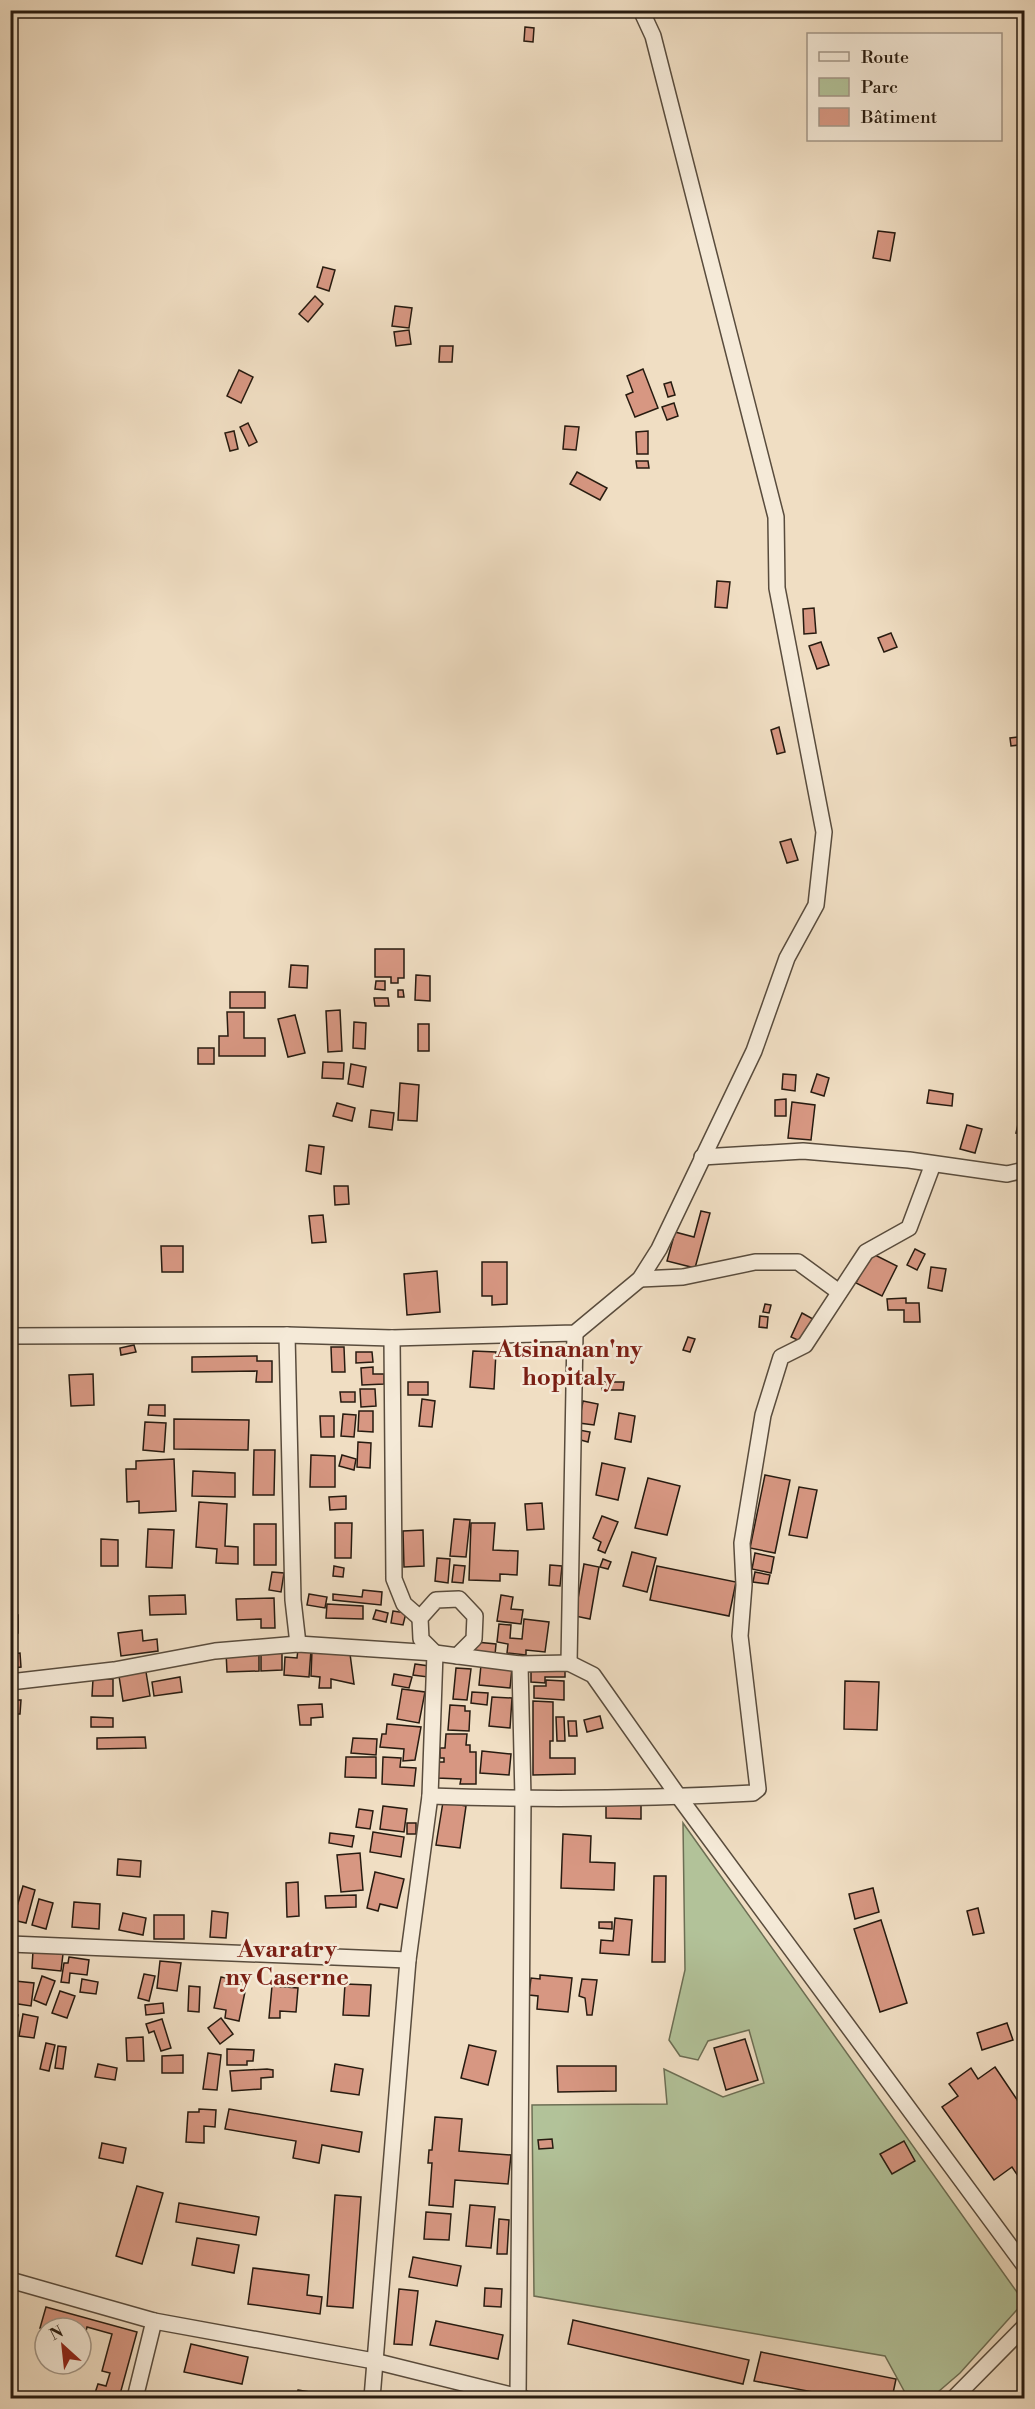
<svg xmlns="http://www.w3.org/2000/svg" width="1035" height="2409" font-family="'Libre Bodoni',serif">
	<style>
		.green { fill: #b2c299; stroke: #6c6e54; stroke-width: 1.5 }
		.building { fill: #d79782; stroke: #271b10; stroke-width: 1.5 }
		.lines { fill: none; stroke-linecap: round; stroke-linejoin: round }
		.street-casing { stroke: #594c3d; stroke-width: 18 }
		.street { stroke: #f5ead8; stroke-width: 15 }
		.labels { text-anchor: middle; stroke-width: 5; stroke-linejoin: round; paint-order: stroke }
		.district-label { font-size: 24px; font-weight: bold; fill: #7a1f14; stroke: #f5ead8 }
	</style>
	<rect width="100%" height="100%" fill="#f0dec3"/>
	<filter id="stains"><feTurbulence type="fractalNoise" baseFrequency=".00333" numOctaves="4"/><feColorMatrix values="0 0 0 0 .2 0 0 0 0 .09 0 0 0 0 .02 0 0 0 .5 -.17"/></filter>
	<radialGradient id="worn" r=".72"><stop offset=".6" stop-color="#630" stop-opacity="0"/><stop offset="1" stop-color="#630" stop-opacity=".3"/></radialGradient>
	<path class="green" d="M683 1823 1024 2302 960 2373 931 2398H908L885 2356 534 2296 532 2105 667 2104 664 2069 723 2097 764 2083 749 2030 708 2041 698 2060 680 2056 669 2040 685 1970Z"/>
	<g class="building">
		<path d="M525 27 534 28 533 42 524 41Z"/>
		<path d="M878 231 895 233 890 261 873 258Z"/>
		<path d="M323 267 335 270 329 291 317 287Z"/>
		<path d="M315 296 323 304 308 322 299 314Z"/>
		<path d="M395 306 412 308 409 328 392 326Z"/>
		<path d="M409 330 411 344 396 346 394 332Z"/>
		<path d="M440 346H453L452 362H439Z"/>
		<path d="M643 369 658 408 635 417 626 395 633 392 627 376Z"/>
		<path d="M239 370 253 377 241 403 227 396Z"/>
		<path d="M671 382 675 395 668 397 664 384Z"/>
		<path d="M674 403 678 416 667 420 662 407Z"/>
		<path d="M248 423 257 442 249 446 240 427Z"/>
		<path d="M565 426 579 427 576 450 563 449Z"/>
		<path d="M234 431 238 449 230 451 225 433Z"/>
		<path d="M648 431V454H637L636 432Z"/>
		<path d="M636 461H648L649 468H637Z"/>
		<path d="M577 472 607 488 600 500 570 484Z"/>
		<path d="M717 581 730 582 727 608 715 607Z"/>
		<path d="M814 608 816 633 804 634 803 609Z"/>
		<path d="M891 633 897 647 884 652 878 638Z"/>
		<path d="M821 642 829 665 817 669 809 646Z"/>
		<path d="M779 727 785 752 777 754 771 730Z"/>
		<path d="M1018 737 1019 745 1011 746 1010 738Z"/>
		<path d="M791 839 798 860 787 863 780 842Z"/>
		<path d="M375 949H404V978H398V983H391V977H375Z"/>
		<path d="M291 965 308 966 307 988 289 987Z"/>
		<path d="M416 975 430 976V1001L415 1000Z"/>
		<path d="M376 981H385V990L375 989Z"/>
		<path d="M398 990H403L404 997H398Z"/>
		<rect x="230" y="992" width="35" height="16"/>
		<path d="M374 998H388L389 1006H375Z"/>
		<path d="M340 1010 342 1051 328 1052 326 1011Z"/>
		<path d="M227 1012H244V1038H265V1056H219V1036H228Z"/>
		<path d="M295 1015 305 1053 288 1057 278 1019Z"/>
		<path d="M354 1022 366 1023 365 1049 353 1048Z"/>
		<rect x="418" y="1024" width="11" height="27"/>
		<rect x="198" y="1048" width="16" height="16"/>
		<path d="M323 1062 344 1063 343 1079 322 1078Z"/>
		<path d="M351 1064 366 1067 363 1087 348 1084Z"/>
		<path d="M783 1074 796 1075 795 1091 782 1089Z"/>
		<path d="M817 1074 829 1078 824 1096 811 1092Z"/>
		<path d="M400 1083 419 1085 417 1121 398 1120Z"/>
		<path d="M929 1090 953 1094 952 1106 927 1103Z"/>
		<path d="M786 1099V1116H775V1100Z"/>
		<path d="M792 1102 815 1105 811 1140 788 1138Z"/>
		<path d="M337 1103 355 1108 352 1121 333 1116Z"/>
		<path d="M371 1110 394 1113 392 1130 369 1127Z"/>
		<path d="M1018 1124 1024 1125V1134L1016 1133Z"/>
		<path d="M967 1125 982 1129 975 1153 960 1149Z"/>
		<path d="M309 1145 324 1147 321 1174 306 1171Z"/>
		<path d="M334 1186H348L349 1204 335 1205Z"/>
		<path d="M701 1211 710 1213 695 1268 667 1261 675 1232 694 1237Z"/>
		<path d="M323 1215 326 1242 312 1243 309 1216Z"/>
		<path d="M161 1246H183V1272H162Z"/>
		<path d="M915 1249 925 1254 917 1270 907 1265Z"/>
		<path d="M871 1253 897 1266 882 1296 856 1283Z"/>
		<path d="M482 1262H507V1304L492 1305V1296H482Z"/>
		<path d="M931 1267 946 1269 942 1291 928 1288Z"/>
		<path d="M437 1271 440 1312 407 1315 404 1274Z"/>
		<path d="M906 1298V1303H919L920 1322H904V1310H888L887 1299Z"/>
		<path d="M765 1304 771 1305 769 1313 763 1312Z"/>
		<path d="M802 1313 813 1319 802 1342 791 1337Z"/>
		<path d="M760 1316 768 1317 767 1328 759 1327Z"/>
		<path d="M688 1337 695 1339 690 1352 683 1350Z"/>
		<path d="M134 1345 136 1352 121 1355 120 1348Z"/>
		<path d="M331 1347H344L345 1372H332Z"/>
		<path d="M473 1351 496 1352 494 1389 470 1387Z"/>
		<path d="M356 1352H372L373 1362 356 1363Z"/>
		<path d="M257 1356V1361H272V1382H256L257 1371 192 1372V1357Z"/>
		<path d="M373 1367V1374H384V1384L362 1385 361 1368Z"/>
		<path d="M93 1374 94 1405 71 1406 69 1375Z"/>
		<rect x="408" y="1382" width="20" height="13"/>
		<path d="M602 1382H624L623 1390H602Z"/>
		<path d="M360 1389H375L376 1406 361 1407Z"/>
		<path d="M340 1392H355V1402H341Z"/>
		<path d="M422 1399 435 1401 432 1427 419 1426Z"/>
		<path d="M583 1401 598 1404 594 1425 579 1423Z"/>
		<path d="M149 1405H165V1416L148 1415Z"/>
		<path d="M359 1411H373V1432L358 1431Z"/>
		<path d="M619 1413 635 1416 631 1442 615 1439Z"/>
		<path d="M343 1414 356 1415 354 1437 341 1436Z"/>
		<path d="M320 1416H334V1437H321Z"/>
		<path d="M174 1419 249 1420 248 1450 174 1449Z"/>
		<path d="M145 1422 166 1423 164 1452 143 1450Z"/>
		<path d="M579 1430 590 1432 588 1442 577 1439Z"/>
		<path d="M358 1442 371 1443 370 1468 357 1467Z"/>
		<path d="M254 1450H275L274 1495H253Z"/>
		<path d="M311 1455 335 1456V1487H310Z"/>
		<path d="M342 1455 356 1459 354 1470 339 1466Z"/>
		<path d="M174 1459 176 1511 139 1513V1501L127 1502 126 1469H136V1461Z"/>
		<path d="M602 1463 625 1468 618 1500 596 1495Z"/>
		<path d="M193 1471 235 1473V1497L192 1496Z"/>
		<path d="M765 1475 790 1480 775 1553 750 1548Z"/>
		<path d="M648 1478 680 1486 667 1535 635 1528Z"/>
		<path d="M799 1487 817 1490 807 1538 789 1535Z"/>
		<path d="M346 1496V1509L330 1510 329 1497Z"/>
		<path d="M199 1502 227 1504 225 1546 238 1547V1564L216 1563 217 1549 196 1547Z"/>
		<path d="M542 1503 544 1529 527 1530 525 1504Z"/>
		<path d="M602 1516 618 1522 605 1553 598 1550 601 1542 593 1538Z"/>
		<path d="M454 1519 470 1520 466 1557 450 1556Z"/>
		<path d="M335 1523H352L351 1558H335Z"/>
		<path d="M471 1523H495L493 1550 518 1551 517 1575 500 1574V1581L469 1580Z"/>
		<rect x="254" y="1524" width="22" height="41"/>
		<path d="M148 1529 174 1530 172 1568 146 1567Z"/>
		<path d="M423 1530 424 1566 404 1567 403 1531Z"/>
		<path d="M101 1539 118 1540V1566H101Z"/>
		<path d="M632 1552 656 1558 647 1592 623 1586Z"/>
		<path d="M755 1553 774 1557 771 1573 752 1569Z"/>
		<path d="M437 1558 450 1559 448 1583 435 1581Z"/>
		<path d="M603 1559 611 1562 608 1569 600 1567Z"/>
		<path d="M584 1564 599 1567 590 1619 575 1616Z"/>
		<path d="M454 1565 465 1566 463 1583 452 1582Z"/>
		<path d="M550 1565 562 1566 560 1586 549 1585Z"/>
		<path d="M334 1566 344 1568 343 1577 333 1576Z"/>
		<path d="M657 1566 736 1582 729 1616 650 1600Z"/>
		<path d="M272 1572 284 1573 281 1592 269 1590Z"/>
		<path d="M755 1572 770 1575 768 1584 753 1582Z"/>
		<path d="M363 1590 382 1592 381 1605 333 1600V1594L362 1597Z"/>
		<path d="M309 1594 327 1597 325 1608 307 1605Z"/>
		<path d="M185 1595 186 1614 150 1615 149 1596Z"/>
		<path d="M501 1595 513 1597 511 1609 523 1610 521 1624 497 1621Z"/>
		<path d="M274 1598 275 1628H261V1619L237 1620 236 1599Z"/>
		<path d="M327 1604 363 1606V1619L326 1618Z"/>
		<path d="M376 1610 388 1613 386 1622 373 1619Z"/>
		<path d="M393 1611 406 1613 403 1625 391 1623Z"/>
		<rect x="10" y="1615" width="8" height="18"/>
		<path d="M524 1619 549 1622 545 1652 526 1650V1655L507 1653 508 1644 497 1642 499 1624 511 1625 510 1638 522 1639Z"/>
		<path d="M142 1630 143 1641 157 1639 158 1651 121 1656 118 1633Z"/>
		<path d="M476 1642 496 1644 495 1655 475 1652Z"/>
		<path d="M298 1649 311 1650 309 1677 284 1675 285 1657 297 1658Z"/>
		<path d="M312 1650 350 1654 354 1684 331 1679V1688H319L320 1677 311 1676Z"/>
		<path d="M259 1651V1671L227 1672 226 1652Z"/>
		<path d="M261 1651H282V1670L261 1671Z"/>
		<path d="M20 1653 21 1667 13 1668 11 1654Z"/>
		<path d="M415 1664 429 1666 428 1677 413 1675Z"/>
		<path d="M481 1665 512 1668 510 1688 479 1685Z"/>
		<path d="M531 1665 565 1666V1677H545V1683L531 1682Z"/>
		<path d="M145 1666 150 1696 123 1701 118 1670Z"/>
		<path d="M456 1668 471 1669 467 1700 453 1699Z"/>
		<path d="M394 1674 412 1677 409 1688 392 1685Z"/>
		<path d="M180 1677 182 1692 154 1696 152 1682Z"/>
		<path d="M93 1679H113V1696H92Z"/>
		<path d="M546 1680 564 1681V1700L534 1698V1686H546Z"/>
		<path d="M845 1681 879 1682 877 1730 844 1729Z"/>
		<path d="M402 1689 425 1692 419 1723 397 1719Z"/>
		<path d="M472 1692 488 1693 487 1705 471 1703Z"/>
		<path d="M492 1697 512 1698 510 1728 489 1726Z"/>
		<path d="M10 1700H21L20 1714H10Z"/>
		<path d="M533 1701 553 1702V1741H550V1758H575V1774L533 1775Z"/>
		<path d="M322 1704 323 1717 311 1718V1725H300L298 1705Z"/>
		<path d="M450 1705 465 1706V1711H470L469 1731 448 1730Z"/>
		<path d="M600 1716 603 1728 587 1732 584 1720Z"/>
		<path d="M91 1717 113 1718V1727H91Z"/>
		<path d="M556 1717H564L565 1741H557Z"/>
		<path d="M568 1721H576L577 1736H569Z"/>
		<path d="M387 1724 421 1727 415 1760 403 1761 404 1749 380 1747 382 1734H386Z"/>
		<path d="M446 1734H467L466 1745H470V1752H476V1784H460L461 1779 437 1778 438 1762H444V1758H440V1748H445Z"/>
		<path d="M145 1737 146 1748 97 1749V1738Z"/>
		<path d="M353 1738 377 1739 376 1755 351 1753Z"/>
		<path d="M482 1751 511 1754 509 1775 480 1773Z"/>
		<path d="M346 1757H376V1778L345 1777Z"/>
		<path d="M383 1757 401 1758 400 1767 416 1768 414 1786 382 1784Z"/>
		<path d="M606 1801H641V1819L606 1818Z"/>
		<path d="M443 1802 466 1806 460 1848 436 1845Z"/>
		<path d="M383 1806 407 1809 404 1832 380 1829Z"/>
		<path d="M359 1809 373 1811 370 1829 356 1827Z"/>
		<rect x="407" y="1823" width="9" height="11"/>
		<path d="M373 1832 404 1837 401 1857 370 1852Z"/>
		<path d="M330 1833 354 1836 352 1847 329 1843Z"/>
		<path d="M563 1834 591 1836 590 1862 615 1863 614 1890 561 1888Z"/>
		<path d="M360 1853 363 1890 341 1892 337 1855Z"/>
		<path d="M118 1859 141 1861 140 1877 117 1875Z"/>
		<path d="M375 1872 404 1879 397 1908 380 1904 378 1911 367 1908Z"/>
		<path d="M654 1876H666L665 1962H652Z"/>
		<path d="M298 1882 299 1916 287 1917 286 1883Z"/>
		<path d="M23 1886 35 1890 26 1923 13 1920Z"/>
		<path d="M873 1888 879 1912 855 1919 849 1894Z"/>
		<path d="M356 1895V1907L326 1908 325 1896Z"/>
		<path d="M39 1899 53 1903 46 1929 32 1925Z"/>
		<path d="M74 1902 100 1904 99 1929 72 1927Z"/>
		<path d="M978 1908 984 1933 973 1935 967 1911Z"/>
		<path d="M212 1911 228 1913 226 1938 210 1937Z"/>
		<path d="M123 1913 146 1918 143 1935 119 1930Z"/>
		<rect x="154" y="1915" width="30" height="24"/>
		<path d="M615 1918 632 1920 629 1955 600 1953 601 1940 613 1941Z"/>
		<path d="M881 1920 907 2003 880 2012 854 1929Z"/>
		<path d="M599 1922H612V1929L599 1928Z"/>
		<path d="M33 1951 63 1954 61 1971 32 1968Z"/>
		<path d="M69 1957 89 1960 87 1975 70 1973 69 1983 61 1982 64 1963H68Z"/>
		<path d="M160 1961 181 1963 177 1991 157 1988Z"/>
		<path d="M144 1974 155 1976 149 2001 138 1998Z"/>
		<path d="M540 1975 572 1978 568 2012 537 2009 538 1996 529 1995 531 1978 540 1979Z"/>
		<path d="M42 1976 55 1981 46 2005 34 2000Z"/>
		<path d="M221 1977 247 1982 239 2021 225 2018 226 2010 214 2008Z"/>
		<path d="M82 1979 98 1982 96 1994 80 1992Z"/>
		<path d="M582 1979 597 1980 592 2015H587L585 1998 579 1996Z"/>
		<path d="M15 1981 34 1983 31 2006 12 2003Z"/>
		<path d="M345 1984 371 1985 369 2016 343 2015Z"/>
		<path d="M189 1986 200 1987 199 2012 188 2011Z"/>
		<path d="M272 1986 298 1988 296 2012 280 2011V2018H269Z"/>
		<path d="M60 1991 75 1996 67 2018 52 2013Z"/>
		<path d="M163 2003 164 2013 146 2015 145 2005Z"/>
		<path d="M10 2013 18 2015 13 2032H10Z"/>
		<path d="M23 2014 38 2017 34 2038 19 2036Z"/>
		<path d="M221 2018 233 2034 220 2044 208 2028Z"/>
		<path d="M162 2019 171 2048 161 2051 154 2031 149 2033 146 2024Z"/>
		<path d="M1007 2023 1013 2040 982 2050 977 2033Z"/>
		<path d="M143 2037 144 2061H127L126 2038Z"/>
		<path d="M745 2039 758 2080 726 2090 714 2048Z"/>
		<path d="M46 2043 55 2045 49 2071 40 2069Z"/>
		<path d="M469 2045 496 2051 488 2085 461 2078Z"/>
		<path d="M58 2046 66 2047 63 2069 55 2068Z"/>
		<path d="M227 2049 254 2050 253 2061H247V2065H227Z"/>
		<path d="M208 2053 221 2055 217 2090 203 2089Z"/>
		<path d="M183 2055V2073H162V2056Z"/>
		<path d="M98 2064 117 2068 115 2080 95 2077Z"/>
		<path d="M335 2064 363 2069 359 2095 331 2091Z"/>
		<path d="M557 2066H616V2091L558 2092Z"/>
		<path d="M995 2067 1024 2110V2176L1020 2179 1012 2167 994 2180 942 2107 958 2096 949 2084 971 2068 978 2079Z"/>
		<path d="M267 2069 273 2070V2077L261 2078V2089L232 2091 230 2071Z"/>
		<path d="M199 2109 216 2110 215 2127 204 2126V2143L186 2142 188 2112H199Z"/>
		<path d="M229 2109 362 2132 359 2152 322 2145 319 2163 293 2158 296 2141 225 2129Z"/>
		<path d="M435 2117 462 2119 459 2151 511 2155 508 2184 455 2180 453 2207 429 2205 432 2163H428L429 2150H432Z"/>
		<path d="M552 2139 553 2148 539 2149 538 2140Z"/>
		<path d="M904 2141 915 2161 892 2174 880 2154Z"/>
		<path d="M102 2143 126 2148 123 2163 99 2158Z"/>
		<path d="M12 2167 14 2182 10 2183V2168Z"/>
		<path d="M137 2186 163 2193 142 2264 116 2256Z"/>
		<path d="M335 2195 361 2197 353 2308 327 2306Z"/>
		<path d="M179 2203 259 2217 256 2235 176 2222Z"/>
		<path d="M470 2205 495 2207 491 2248 466 2246Z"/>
		<path d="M426 2212 451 2214 449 2240 424 2239Z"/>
		<path d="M499 2219 509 2220 507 2254H497Z"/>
		<path d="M197 2238 239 2245 234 2273 192 2265Z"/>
		<path d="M413 2257 461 2266 457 2286 409 2277Z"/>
		<path d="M253 2268 309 2275 307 2295 322 2297 320 2314 248 2304Z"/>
		<path d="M485 2288 502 2289 501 2307 484 2306Z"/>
		<path d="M399 2289 418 2291 412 2345 394 2344Z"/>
		<path d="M46 2307 137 2332 119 2398 94 2396 98 2384 106 2386 110 2373 102 2371 112 2334 87 2327 84 2340 81 2339V2328H40Z"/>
		<path d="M573 2320 749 2360 743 2384 568 2344Z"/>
		<path d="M436 2321 503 2335 498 2359 430 2345Z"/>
		<path d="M191 2344 248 2357 242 2384 184 2372Z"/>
		<path d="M761 2352 896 2379 892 2398H845L754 2381Z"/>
		<path d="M298 2390 346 2398H296Z"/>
	</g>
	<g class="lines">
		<g class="street-casing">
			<g id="street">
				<path d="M702 1157 803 1151 909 1160 1007 1174 1024 1170"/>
				<path d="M640 1279 683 1277 755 1262H798L839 1292"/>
				<path d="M287 1335 293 1600 298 1644"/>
				<path d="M10 1336 287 1335 392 1338 575 1333 640 1279 659 1249 754 1051 787 958 816 905 824 832 777 588 776 517 653 36 641 10"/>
				<path d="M392 1338 394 1579 404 1604 420 1618"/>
				<path d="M569 1663 575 1333"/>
				<path d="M10 1682 114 1670 215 1651 298 1644 435 1653 520 1664 569 1663 593 1675 679 1797 1024 2265"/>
				<path d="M430 1796C537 1800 645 1799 753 1793L758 1789 740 1636 744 1585 742 1543 763 1415 781 1357 805 1345 866 1252 909 1228 933 1164"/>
				<path d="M10 1944 408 1960"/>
				<path d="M10 2280 154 2321 374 2361 523 2398"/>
				<path d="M518 2397 523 1799 520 1664"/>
				<path d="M135 2398 154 2321"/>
				<path d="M372 2398 408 1960 430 1796 435 1653 421 1639 420 1618 436 1600 459 1599 475 1616 474 1639 457 1656"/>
				<path d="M954 2398 1024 2327"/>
			</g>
		</g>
		<use href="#street" class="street"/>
	</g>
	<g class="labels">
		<g class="district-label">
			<text x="569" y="1357">Atsinanan'ny<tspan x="569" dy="28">hopitaly</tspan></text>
			<text x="287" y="1957">Avaratry<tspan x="287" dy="28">ny Caserne</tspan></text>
		</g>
	</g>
	<rect width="1035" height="2409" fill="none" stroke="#f0dec3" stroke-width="36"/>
	<rect x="12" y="12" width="1011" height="2385" fill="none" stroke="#271b10" stroke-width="3"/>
	<rect x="18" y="18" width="999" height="2373" fill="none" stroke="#271b10" stroke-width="1.5"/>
	<rect x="807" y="33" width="195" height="108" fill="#f5ead8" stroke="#a39788" stroke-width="1.5"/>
	<rect x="819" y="52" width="30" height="9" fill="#f5ead8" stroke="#a39788" stroke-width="1.5"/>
	<text x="861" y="63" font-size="18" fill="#271b10">Route</text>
	<rect x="819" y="78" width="30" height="18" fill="#b2c299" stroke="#a39788" stroke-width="1.5"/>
	<text x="861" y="93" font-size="18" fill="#271b10">Parc</text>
	<rect x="819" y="108" width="30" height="18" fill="#d79782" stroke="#a39788" stroke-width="1.5"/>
	<text x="861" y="123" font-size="18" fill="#271b10">Bâtiment</text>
	<g transform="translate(63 2346) rotate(333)"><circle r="28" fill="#f5ead8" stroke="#a39788" stroke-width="1.5"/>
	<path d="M0-4.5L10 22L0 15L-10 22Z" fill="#8f2418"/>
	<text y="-9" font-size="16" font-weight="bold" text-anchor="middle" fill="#271b10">N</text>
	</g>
	<rect width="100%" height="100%" filter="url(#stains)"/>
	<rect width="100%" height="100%" fill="url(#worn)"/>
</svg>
